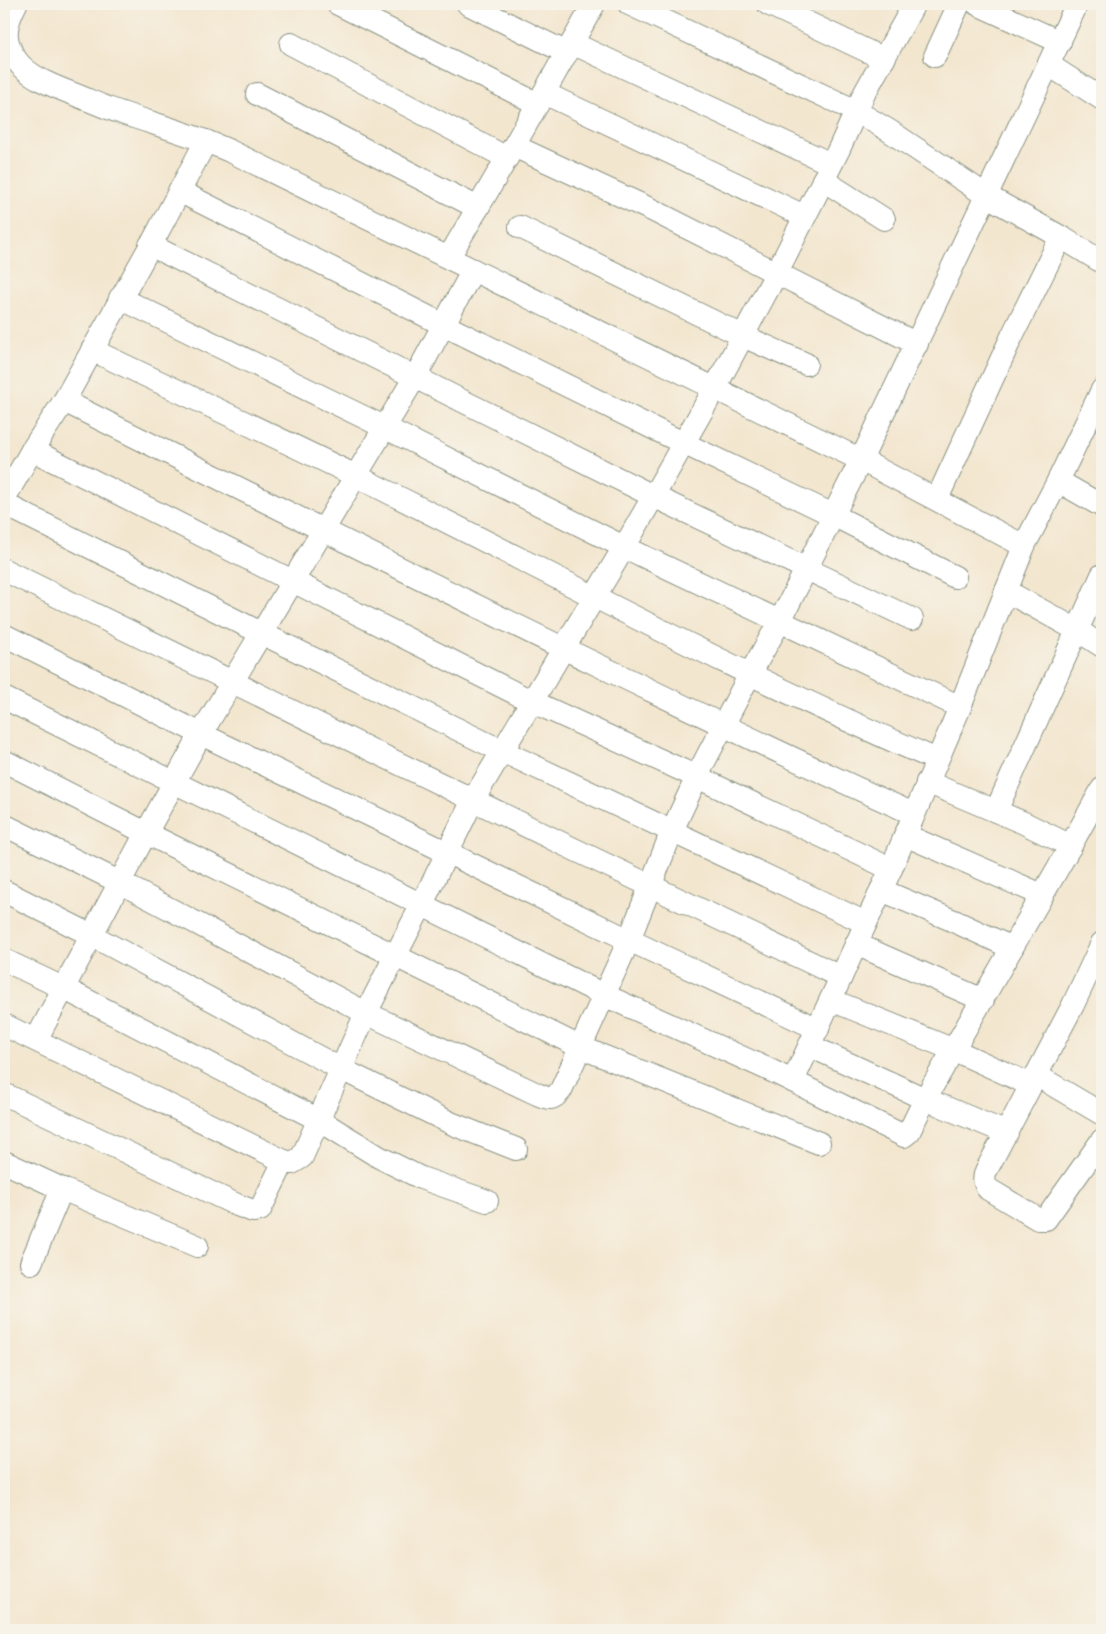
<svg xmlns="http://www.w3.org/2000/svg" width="1106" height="1634" font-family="'Comic Neue',sans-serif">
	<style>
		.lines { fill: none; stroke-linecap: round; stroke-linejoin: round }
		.minor-casing { stroke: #899282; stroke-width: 24 }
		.minor { stroke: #fff; stroke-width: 22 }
	</style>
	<rect width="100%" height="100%" fill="#f7f3e8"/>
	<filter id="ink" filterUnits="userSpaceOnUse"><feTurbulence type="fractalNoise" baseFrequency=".02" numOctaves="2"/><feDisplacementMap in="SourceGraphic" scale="10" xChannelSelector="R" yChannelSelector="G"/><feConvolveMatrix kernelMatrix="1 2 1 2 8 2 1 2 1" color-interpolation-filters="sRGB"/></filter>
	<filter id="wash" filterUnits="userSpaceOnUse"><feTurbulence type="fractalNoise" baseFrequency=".0096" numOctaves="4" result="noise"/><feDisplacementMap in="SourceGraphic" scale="20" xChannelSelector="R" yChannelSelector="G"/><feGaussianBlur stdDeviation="1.12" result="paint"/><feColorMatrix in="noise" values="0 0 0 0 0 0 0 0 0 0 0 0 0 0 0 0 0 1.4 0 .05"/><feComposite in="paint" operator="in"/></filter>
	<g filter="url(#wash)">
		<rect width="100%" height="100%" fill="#f3e6cf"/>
	</g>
	<g filter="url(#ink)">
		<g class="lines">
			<g class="minor-casing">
				<g id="minor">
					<path d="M16 4C5 25 2 40 17 61 30 78 56 87 76 95 91 101 106 108 122 113 160 126 198 136 234 153L861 460 1024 546"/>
					<path d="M338 4 538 104"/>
					<path d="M468 4 567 53"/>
					<path d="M629 4 856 111 888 130 987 196 1061 237 1102 262"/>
					<path d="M768 4 884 59"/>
					<path d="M977 4 1060 42"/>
					<path d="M572 43 831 164"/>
					<path d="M291 44 507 158"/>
					<path d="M935 56 959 4"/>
					<path d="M1049 65 1102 99"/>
					<path d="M544 93 804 216"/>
					<path d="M257 94 478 208"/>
					<path d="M514 146 652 210 917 344"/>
					<path d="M823 180 884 219"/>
					<path d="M179 191 444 325 683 443 833 515 955 577"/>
					<path d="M520 227 743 336 806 364"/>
					<path d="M150 245 653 496 912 619"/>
					<path d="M449 257 514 146 594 4"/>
					<path d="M120 298 384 427 624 547 960 707"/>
					<path d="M92 350C180 392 268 433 356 476 549 572 739 675 937 760"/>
					<path d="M64 401C242 490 420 579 600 666 704 716 808 767 914 814"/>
					<path d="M32 450 531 701 697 777 891 869"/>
					<path d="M1058 481 1102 506"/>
					<path d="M4 499 32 450 64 401 153 241 206 141"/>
					<path d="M937 499 1012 336 1061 237"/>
					<path d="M4 504 261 633 502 751 866 923"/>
					<path d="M4 570 561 843 841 977"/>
					<path d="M1006 591 1077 630 1102 646"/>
					<path d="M4 635 201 734 629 940 818 1029"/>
					<path d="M4 698 604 995 772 1071 904 1136 909 1132 925 1099 1066 854 1102 789"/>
					<path d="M4 761 146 833 580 1047 819 1143"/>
					<path d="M927 782 1024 823 1071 846"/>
					<path d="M996 811 1102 575"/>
					<path d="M4 825 119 882 366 1013 537 1094C549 1099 553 1101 561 1090L629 940 672 831 701 768 750 674 780 621 861 460 1077 4"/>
					<path d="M905 835 1042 895"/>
					<path d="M881 890 954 921 1012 948"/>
					<path d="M4 891 91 935 341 1069 453 1124 516 1149"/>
					<path d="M1102 943 1073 1005 986 1171C983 1179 984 1183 988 1189L1038 1219H1046L1102 1140"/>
					<path d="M856 944 983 1000"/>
					<path d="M4 960 63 988 319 1120 379 1157 421 1178 487 1201"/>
					<path d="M831 1000 954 1050 1031 1085"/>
					<path d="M4 1025 284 1161 292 1163 302 1157 366 1013 421 906 473 800 629 539 715 388 777 272 839 149 864 94 912 8"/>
					<path d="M36 1040 146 833 201 734 418 372 473 270"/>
					<path d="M810 1046 925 1099 1007 1133"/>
					<path d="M1036 1075 1102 1114"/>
					<path d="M793 1081 891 869 960 707 1024 546 1058 481 1102 390"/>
					<path d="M4 1094 237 1205 253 1211 260 1210 284 1161"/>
					<path d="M4 1162 62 1189 197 1246"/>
					<path d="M31 1263 62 1189"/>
				</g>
			</g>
			<use href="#minor" class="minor"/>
		</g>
	</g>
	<rect width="1106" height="1634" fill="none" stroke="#f7f3e8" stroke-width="20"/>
</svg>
